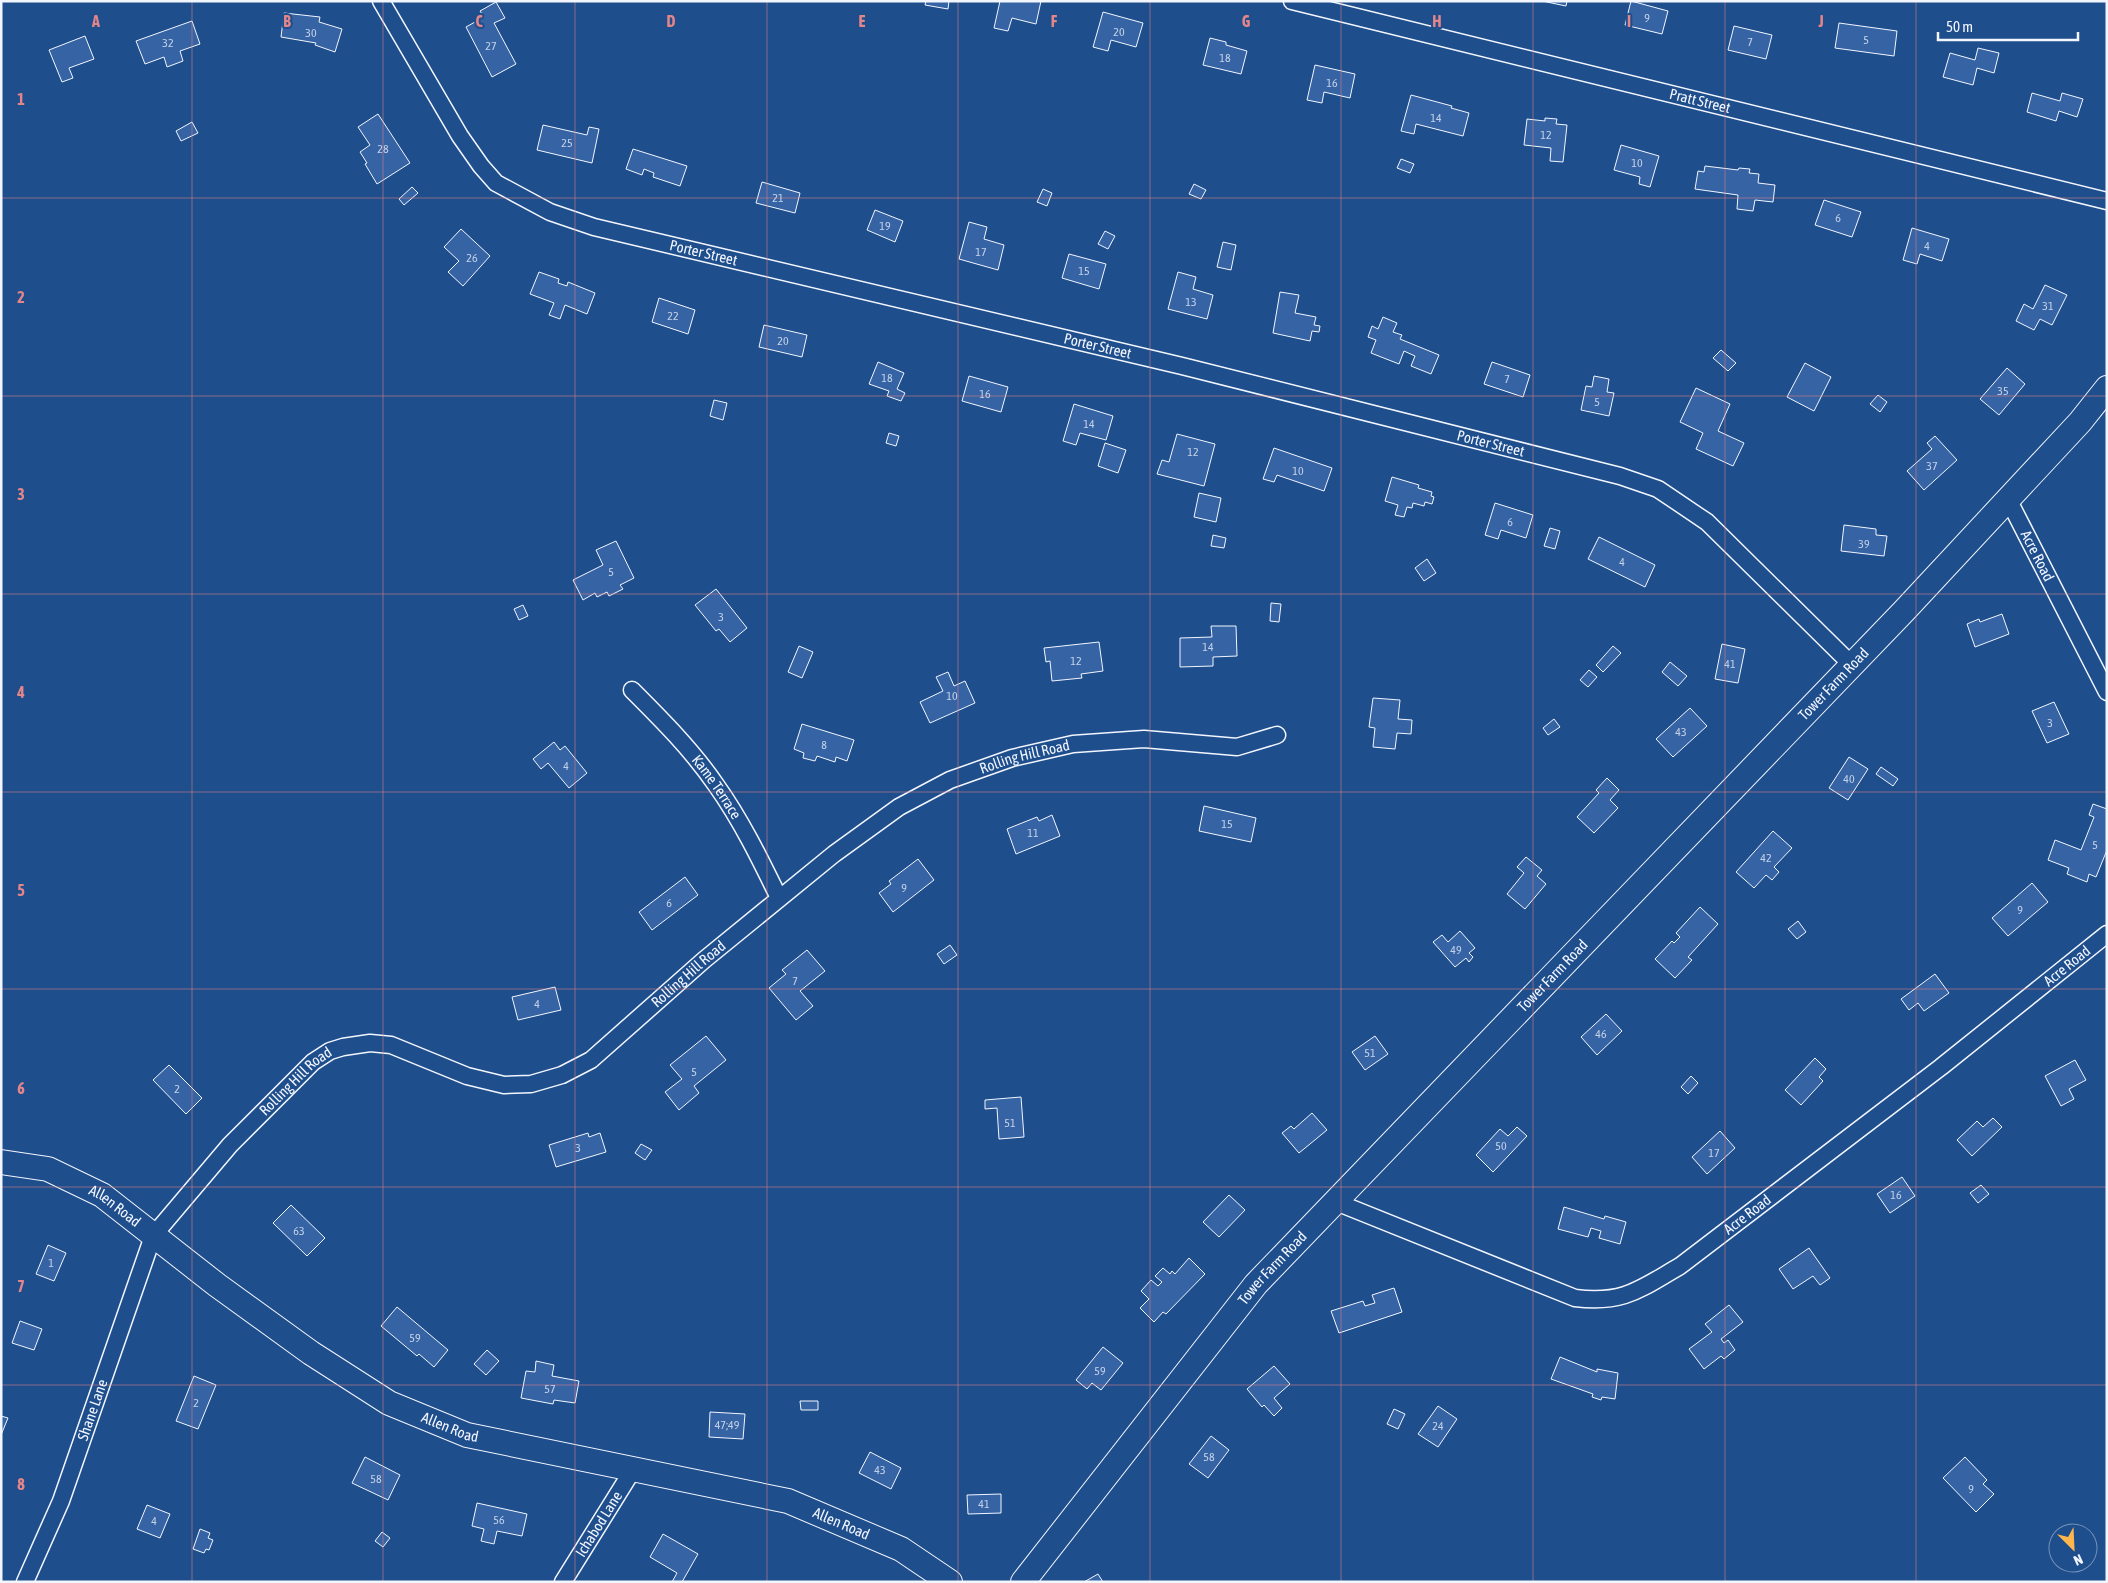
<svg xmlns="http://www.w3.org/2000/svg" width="2108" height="1583" font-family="'Asap Condensed',sans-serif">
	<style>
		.building { fill: #3563a3; stroke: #f2f6ff }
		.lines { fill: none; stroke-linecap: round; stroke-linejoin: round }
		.street-casing { stroke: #f2f6ff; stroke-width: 19 }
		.secondary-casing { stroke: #f2f6ff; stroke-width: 26 }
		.street { stroke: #1f4e8c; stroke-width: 16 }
		.secondary { stroke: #1f4e8c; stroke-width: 24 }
		.grid { fill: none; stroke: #e38589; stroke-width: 1; stroke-opacity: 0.55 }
		.labels { text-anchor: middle; stroke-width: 4; stroke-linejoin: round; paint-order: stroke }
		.number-label { font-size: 12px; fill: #c3d1e8 }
		.street-label { font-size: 15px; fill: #f2f6ff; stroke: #1f4e8c }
		.grid-label { font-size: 16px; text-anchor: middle; font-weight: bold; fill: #e38589; stroke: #1f4e8c; stroke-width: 4; stroke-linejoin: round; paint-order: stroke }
	</style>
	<rect width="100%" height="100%" fill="#1f4e8c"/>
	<g class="building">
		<path d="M926 1H949L948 9 925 5Z"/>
		<path d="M1000 1H1041L1036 24 1012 18 1008 31 994 28Z"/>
		<path d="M1542 1H1567L1566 6Z"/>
		<path d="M1631 1 1668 11 1662 34 1625 25Z"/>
		<path d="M496 2 505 18 494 23 516 64 492 77 466 27 484 17 480 11Z"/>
		<path d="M1103 12 1143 23 1136 47 1111 40 1108 51 1093 47Z"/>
		<path d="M284 13 320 17 319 22 342 29 335 52 315 45 316 43 281 37Z"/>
		<path d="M192 21 200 44 180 51 183 61 167 67 164 57 145 64 136 41Z"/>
		<path d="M1839 23 1897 31 1894 56 1835 48Z"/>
		<path d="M1734 26 1772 35 1766 59 1728 50Z"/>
		<path d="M85 36 94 59 69 68 73 78 62 82 49 50Z"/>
		<path d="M1210 38 1226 42V45L1247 51 1241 74 1203 65Z"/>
		<path d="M1978 48 1999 53 1994 73 1977 68 1973 85 1943 77 1950 53 1975 60Z"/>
		<path d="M1315 65 1355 74 1350 98 1324 92 1322 103 1307 100Z"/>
		<path d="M2032 93 2060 101 2062 93 2083 99 2077 117 2059 111 2056 121 2027 112Z"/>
		<path d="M1411 95 1452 106 1451 108 1469 113 1463 136 1416 124 1414 134 1401 131Z"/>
		<path d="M378 114 410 163 377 184 365 164 367 163 360 152 370 145 358 127Z"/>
		<path d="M1545 118 1557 119 1556 124 1567 125 1563 162 1550 161 1551 148 1524 145 1527 119 1545 121Z"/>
		<path d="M192 122 198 133 181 141 176 131Z"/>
		<path d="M543 125 587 135 589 127 599 129 592 163 537 150Z"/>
		<path d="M1621 145 1659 156 1650 187 1639 184 1640 177 1614 170Z"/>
		<path d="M633 149 687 166 680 186 653 177 654 173 644 169 642 175 626 169Z"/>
		<path d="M1401 159 1414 164 1410 173 1397 168Z"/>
		<path d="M1705 166 1738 170 1739 168 1750 169 1749 173 1759 174 1758 183 1775 185 1773 202 1755 200 1753 211 1737 209 1738 195 1695 189 1698 171 1704 172Z"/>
		<path d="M762 182 800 193 795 213 756 203Z"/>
		<path d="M1194 184 1206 190 1201 199 1189 194Z"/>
		<path d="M412 187 418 193 404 205 399 199Z"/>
		<path d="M1043 189 1052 193 1047 206 1037 202Z"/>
		<path d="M1824 200 1861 212 1852 237 1815 225Z"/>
		<path d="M875 210 903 221 895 242 867 230Z"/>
		<path d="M969 222 987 227 984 239 1004 245 998 270 959 259Z"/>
		<path d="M1912 228 1949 239 1942 261 1920 254 1917 264 1903 260Z"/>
		<path d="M461 229 490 256 463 286 448 272 459 261 444 247Z"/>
		<path d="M1105 231 1115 236 1108 249 1098 244Z"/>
		<path d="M1223 242 1236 245 1231 270 1217 267Z"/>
		<path d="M1069 254 1106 264 1099 289 1062 278Z"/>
		<path d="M539 272 559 279 558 283 567 286 568 282 595 293 587 314 565 305 560 319 549 315 554 303 530 294Z"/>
		<path d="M1178 272 1196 277 1193 289 1213 295 1207 319 1168 309Z"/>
		<path d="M2045 285 2067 295 2052 325 2040 319 2034 330 2016 321 2024 304 2033 309Z"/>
		<path d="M1280 292 1299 295 1295 313 1316 317 1314 325 1320 326 1319 332 1312 331 1310 341 1273 333Z"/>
		<path d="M659 298 695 310 688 334 652 322Z"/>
		<path d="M1383 317 1397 323 1393 332 1402 335 1400 339 1439 355 1431 374 1411 366 1415 356 1404 351 1399 364 1371 353 1376 340 1368 337 1372 326 1378 329Z"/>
		<path d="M764 325 807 335 802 357 759 347Z"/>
		<path d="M1721 350 1736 363 1728 371 1713 358Z"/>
		<path d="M878 362 904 373 897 389 905 393 901 401 887 396 889 391 869 384Z"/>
		<path d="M1492 362 1530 375 1523 397 1484 384Z"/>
		<path d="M1805 363 1831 377 1814 411 1787 397Z"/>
		<path d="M2007 368 2025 384 1999 415 1980 399Z"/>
		<path d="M969 376 1008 387 1001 412 962 401Z"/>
		<path d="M1594 376 1609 379 1607 392 1614 393 1609 416 1581 410 1586 386 1592 387Z"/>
		<path d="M1696 388 1730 404 1718 431 1744 443 1733 466 1696 449 1703 433 1680 422Z"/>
		<path d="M1878 395 1887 402 1880 412 1870 404Z"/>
		<path d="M714 400 727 403 723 420 710 416Z"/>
		<path d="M1074 404 1113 416 1106 440 1080 433 1076 445 1063 441Z"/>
		<path d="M889 433 899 436 896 446 886 443Z"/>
		<path d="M1177 434 1215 444 1204 486 1157 474 1162 460 1169 462Z"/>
		<path d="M1935 436 1957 460 1924 490 1907 471 1932 449 1927 443Z"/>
		<path d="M1105 443 1126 450 1118 473 1098 466Z"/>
		<path d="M1274 448 1332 468 1324 491 1277 475 1274 482 1263 479Z"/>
		<path d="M1392 477 1419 485 1418 488 1432 492 1431 496 1434 497 1432 504 1425 502 1424 506 1413 503 1412 508 1407 507 1404 517 1395 515 1398 505 1385 501Z"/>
		<path d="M1199 493 1221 498 1216 522 1194 517Z"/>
		<path d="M1495 503 1533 515 1526 538 1501 530 1498 539 1485 535Z"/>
		<path d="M1844 525 1876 529V535L1887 536 1884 556 1841 551Z"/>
		<path d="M1550 528 1560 531 1555 549 1544 546Z"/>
		<path d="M1213 535 1226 538 1224 548 1211 546Z"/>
		<path d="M1599 537 1655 565 1645 587 1588 559Z"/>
		<path d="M616 541 634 578 620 585 623 589 609 596 607 592 597 597 595 593 583 600 573 580 603 565 596 550Z"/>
		<path d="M1427 559 1436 573 1424 581 1415 568Z"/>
		<path d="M716 589 747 628 730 642 719 629 716 631 695 605Z"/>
		<path d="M1271 603 1281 604 1279 622 1270 621Z"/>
		<path d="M523 605 528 616 519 620 514 609Z"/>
		<path d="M2002 614 2009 634 1975 647 1967 624 1979 619 1980 622Z"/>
		<path d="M1211 626H1236L1237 656 1213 657V666L1180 667V638L1212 637Z"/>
		<path d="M1099 642 1103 671 1081 674 1082 678 1052 681 1050 661 1046 662 1044 648Z"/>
		<path d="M1722 644 1745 649 1738 683 1715 679Z"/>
		<path d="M799 646 813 652 802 678 788 672Z"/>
		<path d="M1613 646 1621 653 1603 672 1596 665Z"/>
		<path d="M1670 662 1687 676 1678 686 1662 672Z"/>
		<path d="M1589 670 1597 677 1588 687 1580 680Z"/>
		<path d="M948 672 954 686 965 681 975 703 930 723 920 702 943 691 936 677Z"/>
		<path d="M1373 698 1400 700 1398 719 1412 720 1411 734 1397 733 1395 749 1373 747 1375 728 1369 727Z"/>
		<path d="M2054 702 2069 734 2047 743 2032 711Z"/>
		<path d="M1690 708 1707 726 1673 757 1656 739Z"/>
		<path d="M1554 719 1560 727 1548 735 1543 728Z"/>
		<path d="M802 724 854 740 847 761 836 757 835 762 817 756 815 761 803 758 804 753 794 749Z"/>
		<path d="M554 742 560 750 565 746 587 773 569 788 548 763 541 769 533 759Z"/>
		<path d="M1849 757 1868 769 1848 800 1829 788Z"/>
		<path d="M1881 767 1898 779 1893 786 1876 774Z"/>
		<path d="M1607 778 1619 790 1610 800 1618 808 1594 833 1577 817 1599 793 1596 790Z"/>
		<path d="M2093 804 2107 809V850L2096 877 2089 874 2087 882 2067 874 2069 868 2048 860 2055 840 2081 850 2094 817 2089 815Z"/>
		<path d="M1204 806 1256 818 1251 842 1199 831Z"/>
		<path d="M1052 815 1060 836 1016 854 1007 829 1037 817 1039 821Z"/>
		<path d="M1773 831 1792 848 1774 867 1779 872 1772 880 1766 875 1754 888 1736 872Z"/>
		<path d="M1526 857 1542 870 1537 876 1546 884 1525 909 1507 894 1524 873 1517 867Z"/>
		<path d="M918 859 934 880 893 912 879 893 891 884 889 881Z"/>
		<path d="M685 877 698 895 652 930 639 912Z"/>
		<path d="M2032 883 2048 902 2008 936 1992 918Z"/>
		<path d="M1700 907 1718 924 1688 957 1692 960 1675 978 1655 959 1672 941 1674 943 1680 937 1676 933Z"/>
		<path d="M1798 921 1806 932 1797 939 1788 929Z"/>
		<path d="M1460 931 1475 948 1469 953 1473 957 1469 962 1466 958 1455 967 1433 942 1442 935 1448 942Z"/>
		<path d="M950 945 957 955 944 964 937 954Z"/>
		<path d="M807 950 825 971 800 991 813 1006 796 1020 769 988 786 974 782 970Z"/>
		<path d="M1935 974 1949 993 1924 1011 1918 1003 1909 1010 1901 999Z"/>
		<path d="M555 987 561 1010 518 1020 512 997Z"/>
		<path d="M1606 1014 1622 1031 1597 1055 1581 1037Z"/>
		<path d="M706 1036 726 1060 694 1086 699 1093 679 1110 665 1092 682 1079 670 1065Z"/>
		<path d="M1375 1036 1388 1054 1365 1070 1352 1052Z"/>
		<path d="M1815 1058 1826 1069 1819 1077 1823 1081 1801 1105 1785 1090Z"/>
		<path d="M2075 1060 2086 1080 2069 1089 2074 1099 2061 1106 2045 1076Z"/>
		<path d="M169 1065 202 1098 186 1114 153 1080Z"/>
		<path d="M1691 1076 1698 1083 1688 1094 1681 1087Z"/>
		<path d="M1021 1097 1024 1137 999 1139 997 1108 985 1109V1100Z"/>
		<path d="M1312 1113 1327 1130 1299 1153 1282 1133 1291 1126 1294 1129Z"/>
		<path d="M1993 1118 2002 1127 1972 1156 1957 1140 1977 1121 1983 1127Z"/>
		<path d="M1517 1127 1527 1136 1493 1172 1476 1155 1500 1129 1508 1136Z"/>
		<path d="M1720 1131 1735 1148 1707 1174 1692 1157Z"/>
		<path d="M588 1133 589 1137 600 1133 606 1152 556 1167 549 1145Z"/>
		<path d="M641 1144 652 1150 645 1160 635 1153Z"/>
		<path d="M1902 1177 1915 1196 1890 1213 1877 1194Z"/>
		<path d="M1981 1185 1989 1194 1978 1203 1970 1193Z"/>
		<path d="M1229 1195 1245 1210 1219 1237 1203 1222Z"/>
		<path d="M291 1205 325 1238 307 1256 273 1223Z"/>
		<path d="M1564 1207 1604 1219 1605 1216 1626 1222 1620 1244 1599 1238 1601 1231 1591 1228 1588 1237 1558 1229Z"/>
		<path d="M48 1245 66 1253 54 1281 36 1274Z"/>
		<path d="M1809 1248 1830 1278 1820 1285 1813 1276 1793 1289 1779 1269Z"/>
		<path d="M1189 1258 1205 1274 1166 1314 1163 1312 1154 1322 1140 1308 1149 1299 1141 1291 1151 1280 1158 1286 1162 1282 1155 1276 1163 1268 1170 1274 1172 1271 1175 1274Z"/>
		<path d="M1394 1288 1402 1312 1339 1333 1331 1311 1363 1301 1365 1306 1375 1303 1372 1295Z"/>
		<path d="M1729 1305 1743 1322 1721 1339 1724 1343 1728 1340 1735 1350 1724 1359 1721 1356 1704 1369 1689 1349 1712 1332 1705 1324Z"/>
		<path d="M397 1307 448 1350 434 1367 419 1354 417 1356 381 1326Z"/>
		<path d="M20 1321 42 1329 34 1350 12 1343Z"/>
		<path d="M1103 1347 1123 1363 1101 1390 1092 1383 1087 1389 1076 1380Z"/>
		<path d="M487 1350 499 1361 486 1375 474 1364Z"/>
		<path d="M1560 1357 1597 1372V1369L1618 1373 1615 1399 1602 1397 1601 1400 1592 1397 1593 1394 1551 1379Z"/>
		<path d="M536 1361 554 1365 552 1376 579 1381 575 1403 554 1400 553 1404 521 1398 526 1371 535 1372Z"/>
		<path d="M1274 1366 1290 1384 1274 1398 1282 1408 1274 1416 1264 1405 1262 1407 1247 1389Z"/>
		<path d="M194 1376 216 1385 198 1429 176 1421Z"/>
		<path d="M800 1401H818V1410H801Z"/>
		<path d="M1438 1406 1457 1419 1438 1447 1418 1434Z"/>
		<path d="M1394 1409 1405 1414 1398 1429 1387 1424Z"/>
		<path d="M710 1412 745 1414 743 1439 709 1437Z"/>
		<path d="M1 1416 8 1418 1 1435Z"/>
		<path d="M1211 1436 1229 1450 1208 1478 1189 1464Z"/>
		<path d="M870 1452 901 1468 891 1489 859 1473Z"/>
		<path d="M365 1457 400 1475 388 1500 352 1483Z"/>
		<path d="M1965 1457 1987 1480 1983 1484 1994 1494 1976 1512 1943 1478Z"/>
		<path d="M1001 1494V1513L968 1514 967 1495Z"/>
		<path d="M477 1503 527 1514 522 1536 497 1531 494 1544 481 1541 484 1529 472 1526Z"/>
		<path d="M147 1505 170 1514 160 1538 137 1529Z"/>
		<path d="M200 1529 210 1533 208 1538 213 1540 209 1550 206 1549 204 1553 193 1549Z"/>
		<path d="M382 1532 390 1538 383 1547 375 1541Z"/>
		<path d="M663 1534 698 1554 682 1582H672L677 1573 650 1557Z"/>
		<path d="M1098 1574 1103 1582H1084Z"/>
	</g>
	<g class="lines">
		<g class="street-casing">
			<g id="street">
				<path id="s1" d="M381 1 460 136 481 166 496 183 550 212 594 227 1182 366 1620 476 1658 489 1707 522 1852 665"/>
				<path id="s2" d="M1292 1 2107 201"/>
				<path id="s3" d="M2008 499 2107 692"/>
				<path id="s4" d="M632 690C662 720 692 750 716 785 741 820 760 859 779 898"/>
				<path id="s5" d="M1336 1202 1575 1298C1624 1304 1640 1289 1680 1266L1941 1067 2107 934"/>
				<path id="s6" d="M25 1582 61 1501 153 1236 230 1145 313 1062 330 1051 343 1047 370 1043 391 1045 467 1076 504 1085 531 1084 562 1075 591 1060 704 960 834 854 899 807 950 780 1012 758 1073 744 1144 739 1237 747 1277 735"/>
				<path id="s7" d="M563 1582 634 1468"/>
			</g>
		</g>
		<g class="secondary-casing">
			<g id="secondary">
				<path id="s8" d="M1 1162 48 1169 102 1195 217 1285 311 1353 389 1403 467 1435 788 1501 901 1549 950 1582"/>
				<path id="s9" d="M1023 1582 1256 1284 1904 611 2080 422 2107 388"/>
			</g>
		</g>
		<use href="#street" class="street"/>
		<use href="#secondary" class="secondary"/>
	</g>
	<path class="grid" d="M192 1V1582M383 1V1582M575 1V1582M767 1V1582M958 1V1582M1150 1V1582M1341 1V1582M1533 1V1582M1725 1V1582M1916 1V1582M1 198H2107M1 396H2107M1 594H2107M1 792H2107M1 989H2107M1 1187H2107M1 1385H2107"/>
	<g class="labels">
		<g class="number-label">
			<text x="1647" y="22">9</text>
			<text x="1119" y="36">20</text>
			<text x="311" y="37">30</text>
			<text x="1866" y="44">5</text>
			<text x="1750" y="46">7</text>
			<text x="168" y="47">32</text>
			<text x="491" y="50">27</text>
			<text x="1225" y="62">18</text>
			<text x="1332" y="87">16</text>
			<text x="1436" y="122">14</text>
			<text x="1546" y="139">12</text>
			<text x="567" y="147">25</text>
			<text x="383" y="153">28</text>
			<text x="1637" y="167">10</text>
			<text x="778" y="202">21</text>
			<text x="1838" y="222">6</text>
			<text x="885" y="230">19</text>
			<text x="1927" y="250">4</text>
			<text x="981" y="256">17</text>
			<text x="472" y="262">26</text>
			<text x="1084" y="275">15</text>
			<text x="1191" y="306">13</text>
			<text x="2048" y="310">31</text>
			<text x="673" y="320">22</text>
			<text x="783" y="345">20</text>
			<text x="887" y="382">18</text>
			<text x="1507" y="383">7</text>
			<text x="2003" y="395">35</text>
			<text x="985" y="398">16</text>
			<text x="1597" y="406">5</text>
			<text x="1089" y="428">14</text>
			<text x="1193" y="456">12</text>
			<text x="1932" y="470">37</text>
			<text x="1298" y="475">10</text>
			<text x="1510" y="526">6</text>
			<text x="1864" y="548">39</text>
			<text x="1622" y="566">4</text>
			<text x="611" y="576">5</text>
			<text x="721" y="621">3</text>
			<text x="1208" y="651">14</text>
			<text x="1076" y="665">12</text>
			<text x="1730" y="668">41</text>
			<text x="952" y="700">10</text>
			<text x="2050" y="727">3</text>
			<text x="1681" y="736">43</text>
			<text x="824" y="749">8</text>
			<text x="566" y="770">4</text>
			<text x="1849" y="783">40</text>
			<text x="1227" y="828">15</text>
			<text x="1033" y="837">11</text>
			<text x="2095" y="849">5</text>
			<text x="1766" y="862">42</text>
			<text x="904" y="892">9</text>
			<text x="669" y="907">6</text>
			<text x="2020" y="914">9</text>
			<text x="1456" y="954">49</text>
			<text x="795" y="985">7</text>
			<text x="537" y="1008">4</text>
			<text x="1601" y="1038">46</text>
			<text x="1370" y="1057">51</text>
			<text x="694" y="1076">5</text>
			<text x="177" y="1093">2</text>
			<text x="1010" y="1127">51</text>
			<text x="1501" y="1150">50</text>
			<text x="578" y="1152">3</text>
			<text x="1714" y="1157">17</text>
			<text x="1896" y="1199">16</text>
			<text x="299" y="1235">63</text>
			<text x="51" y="1267">1</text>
			<text x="415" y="1342">59</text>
			<text x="1100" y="1375">59</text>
			<text x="550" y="1393">57</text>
			<text x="196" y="1407">2</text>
			<text x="727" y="1429">47;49</text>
			<text x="1438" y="1430">24</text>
			<text x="1209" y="1461">58</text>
			<text x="880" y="1474">43</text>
			<text x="376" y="1483">58</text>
			<text x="1971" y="1493">9</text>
			<text x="984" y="1508">41</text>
			<text x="499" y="1524">56</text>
			<text x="154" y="1525">4</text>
		</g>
		<g class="street-label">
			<text dy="5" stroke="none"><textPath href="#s2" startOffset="420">Pratt Street</textPath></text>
			<text dy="5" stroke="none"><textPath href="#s1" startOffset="436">Porter Street</textPath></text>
			<text dy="5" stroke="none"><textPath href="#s1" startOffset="841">Porter Street</textPath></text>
			<text dy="5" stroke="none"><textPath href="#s1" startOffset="1246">Porter Street</textPath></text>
			<text dy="5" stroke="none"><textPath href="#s3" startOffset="64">Acre Road</textPath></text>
			<text dy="5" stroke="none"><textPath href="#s9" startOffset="1211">Tower Farm Road</textPath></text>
			<text dy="5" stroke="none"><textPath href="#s6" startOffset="1435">Rolling Hill Road</textPath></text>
			<text dy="5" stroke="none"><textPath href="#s4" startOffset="129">Kame Terrace</textPath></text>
			<text dy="5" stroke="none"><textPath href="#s5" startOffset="860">Acre Road</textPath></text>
			<text dy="5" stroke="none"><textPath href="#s6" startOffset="1030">Rolling Hill Road</textPath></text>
			<text dy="5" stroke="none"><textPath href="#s9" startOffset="806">Tower Farm Road</textPath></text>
			<text dy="5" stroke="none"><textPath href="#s6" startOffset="580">Rolling Hill Road</textPath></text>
			<text dy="5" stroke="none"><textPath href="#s8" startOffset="124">Allen Road</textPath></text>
			<text dy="5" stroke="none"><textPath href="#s5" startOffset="455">Acre Road</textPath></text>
			<text dy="5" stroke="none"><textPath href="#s9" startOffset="401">Tower Farm Road</textPath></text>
			<text dy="5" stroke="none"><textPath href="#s6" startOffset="185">Shane Lane</textPath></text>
			<text dy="5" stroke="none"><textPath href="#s8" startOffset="528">Allen Road</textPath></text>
			<text dy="5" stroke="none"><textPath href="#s8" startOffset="932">Allen Road</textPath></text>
			<text dy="5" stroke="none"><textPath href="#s7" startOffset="68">Ichabod Lane</textPath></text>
		</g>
	</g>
	<g class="grid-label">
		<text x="96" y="27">A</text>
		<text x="287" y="27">B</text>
		<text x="479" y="27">C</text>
		<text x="671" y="27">D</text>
		<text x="862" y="27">E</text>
		<text x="1054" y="27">F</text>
		<text x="1246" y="27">G</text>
		<text x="1437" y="27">H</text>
		<text x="1629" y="27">I</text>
		<text x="1821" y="27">J</text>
		<text x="21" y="105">1</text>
		<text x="21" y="303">2</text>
		<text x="21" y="500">3</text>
		<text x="21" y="698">4</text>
		<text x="21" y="896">5</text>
		<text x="21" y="1094">6</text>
		<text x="21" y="1292">7</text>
		<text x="21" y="1490">8</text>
	</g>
	<rect width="2108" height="1583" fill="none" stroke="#f2f6ff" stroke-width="5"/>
	<g transform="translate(2073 1548) rotate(156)"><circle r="24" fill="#1f4e8c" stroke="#7391ba"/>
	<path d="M0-4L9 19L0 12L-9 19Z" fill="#ffb74d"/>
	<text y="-8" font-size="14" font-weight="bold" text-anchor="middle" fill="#f2f6ff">N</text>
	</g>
	<path d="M1938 32v8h140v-8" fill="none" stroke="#f2f6ff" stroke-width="2.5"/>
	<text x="1946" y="32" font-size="15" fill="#f2f6ff" stroke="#1f4e8c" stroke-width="4" paint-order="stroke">50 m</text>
</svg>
